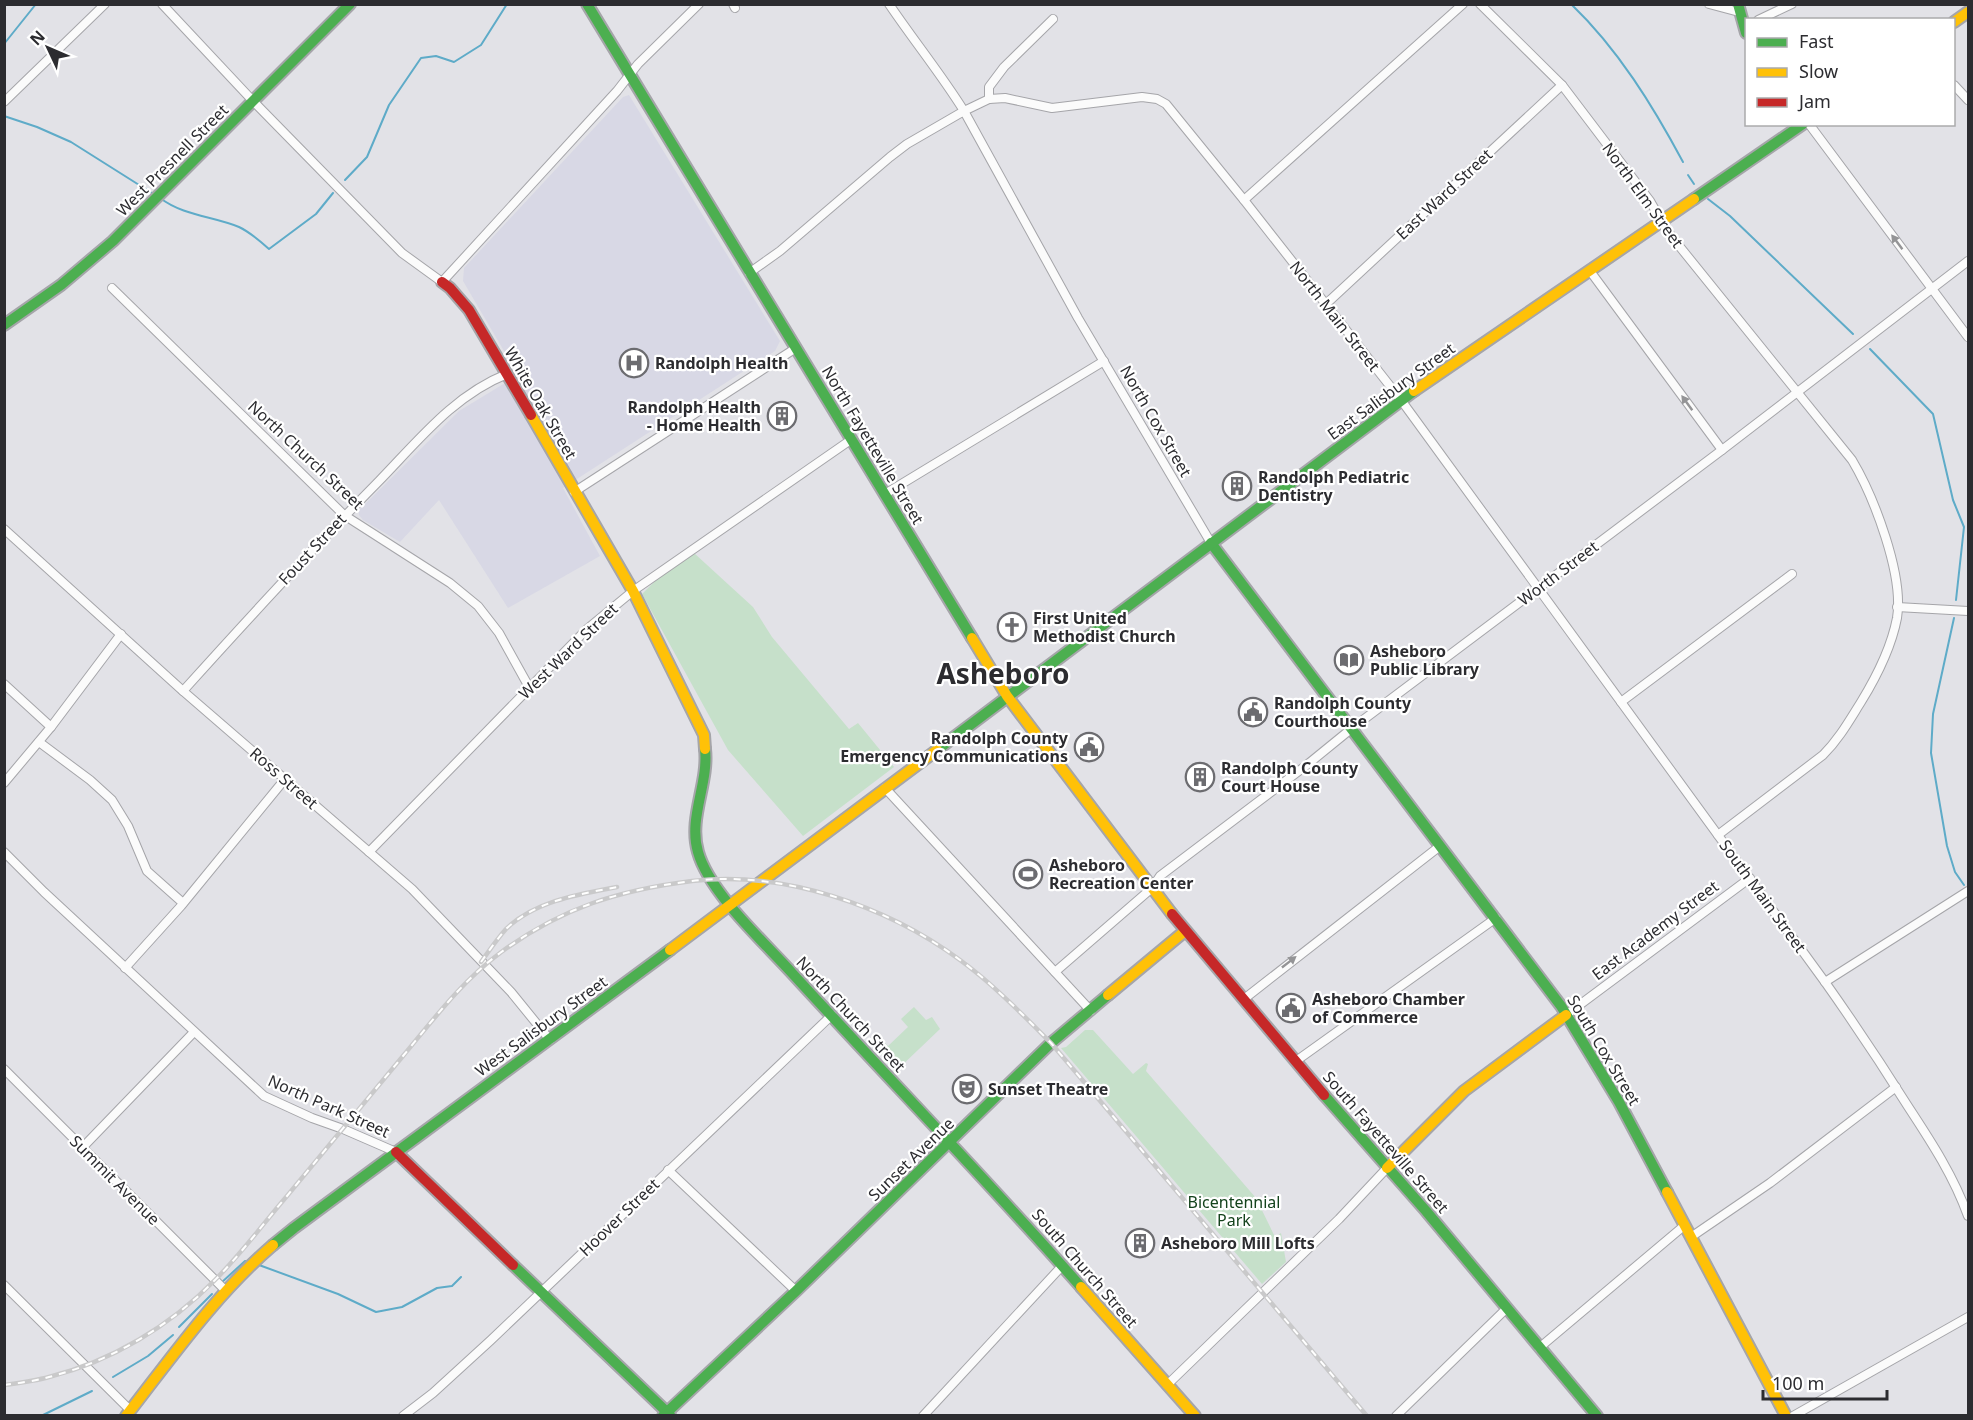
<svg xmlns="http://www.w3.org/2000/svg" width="1973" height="1420" font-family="'Noto Sans',sans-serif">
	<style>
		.built { fill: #d8d8e5 }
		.green { fill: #c6e0ca }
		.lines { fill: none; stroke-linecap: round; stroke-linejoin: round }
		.stream { stroke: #5eabc8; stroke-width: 2 }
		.street-casing { stroke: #a5a5a9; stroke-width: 10 }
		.fast-casing { stroke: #a5a5a9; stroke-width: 14 }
		.slow-casing { stroke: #a5a5a9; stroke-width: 14 }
		.jam-casing { stroke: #a5a5a9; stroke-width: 14 }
		.street { stroke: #fbfbfb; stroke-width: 8 }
		.fast { stroke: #4caf50; stroke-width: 10 }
		.slow { stroke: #ffc107; stroke-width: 10 }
		.jam { stroke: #c62828; stroke-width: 10 }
		.rail-casing { stroke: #c9c9ca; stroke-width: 4.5 }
		.rail { stroke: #fff; stroke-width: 2; stroke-dasharray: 7; stroke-linecap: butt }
		.oneway { fill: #949496 }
		.labels { text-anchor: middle; stroke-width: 4.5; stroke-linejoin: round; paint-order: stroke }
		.street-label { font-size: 16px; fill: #2c2c30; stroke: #fff }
		.poi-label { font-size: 16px; font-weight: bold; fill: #2c2c30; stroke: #fff; text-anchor: start }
		.park-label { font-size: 16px; fill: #14431c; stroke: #fff }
		.town-label { font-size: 28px; font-weight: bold; fill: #2c2c30; stroke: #fff }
	</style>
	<rect width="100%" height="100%" fill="#e2e2e7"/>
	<path class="built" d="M629 95 780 341 775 351 563 488 600 556 508 608 439 500 400 542 363 520 359 515V510L459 411 518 375 463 281 464 268 623 97Z"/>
	<g class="green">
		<path d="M694 553 753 607 772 637 849 729 858 723 894 767 803 836 728 750 642 594 657 579Z"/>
		<path d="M914 1007 926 1020 932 1017 940 1029 897 1070 873 1046 880 1038 888 1046 908 1027 901 1019Z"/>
		<path d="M1085 1030H1093L1133 1074 1146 1063 1148 1064 1146 1071 1256 1198 1275 1237 1281 1233 1286 1262 1262 1284 1061 1048 1066 1047Z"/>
	</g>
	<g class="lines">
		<g class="stream">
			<path d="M1571 4C1618 49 1653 106 1683 162"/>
			<path d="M4 44 36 4"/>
			<path d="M4 116 37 127 71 142 155 195"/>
			<path d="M1688 175 1694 184"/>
			<path d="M345 180 367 157 389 105 421 58 436 56 454 62 481 45 507 4"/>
			<path d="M160 198C184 216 212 216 239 227 250 232 260 241 269 249L316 214 333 193"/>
			<path d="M1708 199 1730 216 1853 334"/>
			<path d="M1870 349 1933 414 1953 500 1964 527 1956 600"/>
			<path d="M1954 618 1933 714 1931 753 1947 846 1955 872 1964 885"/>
			<path d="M259 1265 338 1294 376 1312 402 1307 437 1288 452 1286 461 1277"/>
			<path d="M221 1283 245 1261 248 1262"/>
			<path d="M179 1327 212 1294"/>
			<path d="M113 1377 148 1356 173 1335"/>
			<path d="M41 1416 92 1391"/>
		</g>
		<g class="street-casing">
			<g id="street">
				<path d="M162 4 253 101 402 253 442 282 617 91 638 64 699 4"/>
				<path d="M733 4 735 8"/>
				<path d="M889 4C914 41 941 74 964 111L989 99 1005 98 1052 108 1142 97 1157 99 1166 104 1244 200 1401 400 1825 982C1854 1023 1882 1065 1909 1108 1932 1143 1954 1177 1968 1216"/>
				<path d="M1480 4 1562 85 1650 201 1666 229 1680 247 1852 460C1874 497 1904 575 1897 618 1891 649 1877 676 1861 702 1849 721 1839 739 1823 755L1718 835"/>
				<path d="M1709 4 1739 12"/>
				<path d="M1758 20 1792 4"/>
				<path d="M1954 85 1968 100"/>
				<path d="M989 99V87L1004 67 1053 19"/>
				<path d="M4 102 105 4"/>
				<path d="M1809 124 1968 337"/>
				<path d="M1244 200 1463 4"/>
				<path d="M1590 271 1722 450"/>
				<path d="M749 273 780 251 890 157 907 144 964 111 1078 318 1211 543"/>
				<path d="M112 288 344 515 450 583 478 606 499 633 529 687"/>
				<path d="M1326 304 1562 85"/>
				<path d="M574 492 796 348"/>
				<path d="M885 494 1104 361"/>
				<path d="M4 529 183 691 412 889 511 992 550 1040"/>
				<path d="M1897 607 1968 611"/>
				<path d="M4 684 51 727"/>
				<path d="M183 691C247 620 312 549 379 481 418 441 454 395 507 374"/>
				<path d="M1621 702 1792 574"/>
				<path d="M39 742 90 780 112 800 128 826 147 871 183 903"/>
				<path d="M4 783 51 727 121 634"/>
				<path d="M885 788 1091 1011"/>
				<path d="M4 852 44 892 264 1096 312 1118 343 1129 396 1152"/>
				<path d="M369 852 587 629 633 591 852 439"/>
				<path d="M125 968 181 906 285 779"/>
				<path d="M1055 972 1152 888 1160 876 1308 764 1351 729 1722 450 1968 261"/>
				<path d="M1825 982 1968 891"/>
				<path d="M1244 999 1440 846"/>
				<path d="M1566 1015 1750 878"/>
				<path d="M1296 1061 1496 918"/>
				<path d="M4 1069 226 1291"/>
				<path d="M82 1148 194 1032"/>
				<path d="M668 1170 796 1291"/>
				<path d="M1691 1237 1770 1183 1896 1087"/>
				<path d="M4 1285 130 1410"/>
				<path d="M1539 1348 1685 1225"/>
				<path d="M1167 1385 1339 1219 1387 1168"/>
				<path d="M403 1416 433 1393 491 1340 832 1015"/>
				<path d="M923 1416 1062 1266"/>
				<path d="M1396 1416 1506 1309"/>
				<path d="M1793 1416 1968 1317"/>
			</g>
		</g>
		<g class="fast-casing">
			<g id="fast">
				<path d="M587 4 972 638"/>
				<path d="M1738 4 1746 33"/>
				<path d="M1694 199 1803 124"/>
				<path d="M4 325 61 285 113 241 350 4"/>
				<path d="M1211 543 1561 1006 1619 1102 1667 1192"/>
				<path d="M705 749C709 783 688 818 698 852 709 892 764 942 792 973 888 1078 987 1180 1081 1287"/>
				<path d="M937 750 1414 391"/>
				<path d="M1324 1095 1426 1211 1597 1416"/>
				<path d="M273 1245 294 1228 670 950"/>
				<path d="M513 1265 670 1415"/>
				<path d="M663 1416 796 1291 1051 1043 1108 995"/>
			</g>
		</g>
		<g class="slow-casing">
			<g id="slow">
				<path d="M1954 22 1968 12"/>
				<path d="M1414 391 1694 199"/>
				<path d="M531 415 633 591 704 735 705 749"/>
				<path d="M972 638 1007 696 1172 914"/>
				<path d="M670 950 937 750"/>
				<path d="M1108 995 1185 931"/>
				<path d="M1387 1168 1464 1091 1566 1015"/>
				<path d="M1667 1192 1786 1416"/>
				<path d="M1081 1287 1195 1416"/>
				<path d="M126 1416C172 1357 216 1294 273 1245"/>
			</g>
		</g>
		<g class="jam-casing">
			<g id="jam">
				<path d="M442 282 450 288 469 310 531 415"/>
				<path d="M1172 914 1324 1095"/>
				<path d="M396 1152 513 1265"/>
			</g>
		</g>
		<use href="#street" class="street"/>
		<use href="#fast" class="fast"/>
		<use href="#slow" class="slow"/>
		<use href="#jam" class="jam"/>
		<g class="rail-casing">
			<g id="rail">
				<path d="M481 962C489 951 497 939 506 929 535 901 580 894 617 887"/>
				<path d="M4 1385C19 1383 35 1381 49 1377 112 1361 170 1326 215 1280 241 1254 263 1224 287 1196 325 1150 364 1103 403 1056 433 1020 462 981 500 953 561 908 619 890 692 881 783 870 887 906 960 960 993 984 1022 1014 1051 1043L1367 1416"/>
			</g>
		</g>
		<use href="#rail" class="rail"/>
	</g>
	<defs><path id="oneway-solid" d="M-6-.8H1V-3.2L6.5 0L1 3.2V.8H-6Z" transform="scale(1.5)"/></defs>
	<g class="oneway">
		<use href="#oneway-solid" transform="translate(1897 242) rotate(-127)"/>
		<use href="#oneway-solid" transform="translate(1687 403) rotate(-126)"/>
		<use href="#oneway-solid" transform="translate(1289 962) rotate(-38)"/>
	</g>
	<defs>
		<g id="hospital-ring" transform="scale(1.5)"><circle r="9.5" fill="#fff" stroke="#6c6c70" stroke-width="1.5"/><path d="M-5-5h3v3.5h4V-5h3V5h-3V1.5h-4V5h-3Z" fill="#6c6c70"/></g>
		<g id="building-ring" transform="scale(1.5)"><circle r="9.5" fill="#fff" stroke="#6c6c70" stroke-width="1.5"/><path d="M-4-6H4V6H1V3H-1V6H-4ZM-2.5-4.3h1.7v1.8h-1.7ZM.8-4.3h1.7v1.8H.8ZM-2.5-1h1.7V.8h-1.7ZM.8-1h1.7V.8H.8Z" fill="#6c6c70"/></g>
		<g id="church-ring" transform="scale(1.5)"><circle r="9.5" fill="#fff" stroke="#6c6c70" stroke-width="1.5"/><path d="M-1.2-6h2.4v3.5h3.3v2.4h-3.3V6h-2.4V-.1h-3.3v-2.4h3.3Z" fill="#6c6c70"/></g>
		<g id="library-ring" transform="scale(1.5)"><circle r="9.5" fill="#fff" stroke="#6c6c70" stroke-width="1.5"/><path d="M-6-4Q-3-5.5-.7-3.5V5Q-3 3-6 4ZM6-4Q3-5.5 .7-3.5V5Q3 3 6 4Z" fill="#6c6c70"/></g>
		<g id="civic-ring" transform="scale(1.5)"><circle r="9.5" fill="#fff" stroke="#6c6c70" stroke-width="1.5"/><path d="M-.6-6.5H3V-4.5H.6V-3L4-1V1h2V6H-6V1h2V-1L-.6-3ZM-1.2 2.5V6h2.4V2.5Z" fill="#6c6c70"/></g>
		<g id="stadium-ring" transform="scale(1.5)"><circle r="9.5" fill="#fff" stroke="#6c6c70" stroke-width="1.5"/><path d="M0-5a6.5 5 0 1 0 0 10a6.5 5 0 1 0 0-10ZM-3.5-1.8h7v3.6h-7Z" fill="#6c6c70"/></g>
		<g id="theatre-ring" transform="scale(1.5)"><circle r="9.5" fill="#fff" stroke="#6c6c70" stroke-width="1.5"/><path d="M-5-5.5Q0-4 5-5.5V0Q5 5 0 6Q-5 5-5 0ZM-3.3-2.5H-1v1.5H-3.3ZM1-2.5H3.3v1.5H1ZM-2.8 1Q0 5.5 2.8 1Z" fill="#6c6c70"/></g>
	</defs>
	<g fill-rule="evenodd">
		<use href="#hospital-ring" x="634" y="363"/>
		<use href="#building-ring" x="782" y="416"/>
		<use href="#building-ring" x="1237" y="486"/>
		<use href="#church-ring" x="1012" y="627"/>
		<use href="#library-ring" x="1349" y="660"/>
		<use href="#civic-ring" x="1253" y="712"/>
		<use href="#civic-ring" x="1089" y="747"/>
		<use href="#building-ring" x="1200" y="777"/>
		<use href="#stadium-ring" x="1028" y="874"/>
		<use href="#civic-ring" x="1291" y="1008"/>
		<use href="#theatre-ring" x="967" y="1089"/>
		<use href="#building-ring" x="1140" y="1243"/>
	</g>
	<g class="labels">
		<g class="street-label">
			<text transform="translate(172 160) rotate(-45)" y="6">West Presnell Street</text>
			<text transform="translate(1444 194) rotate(-43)" y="6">East Ward Street</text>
			<text transform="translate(1643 195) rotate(54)" y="6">North Elm Street</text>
			<text transform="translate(1335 316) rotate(52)" y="6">North Main Street</text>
			<text transform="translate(1391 391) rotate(-36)" y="6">East Salisbury Street</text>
			<text transform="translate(541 403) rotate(60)" y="6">White Oak Street</text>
			<text transform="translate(1156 421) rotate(60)" y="6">North Cox Street</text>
			<text transform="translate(873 445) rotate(59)" y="6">North Fayetteville Street</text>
			<text transform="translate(306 455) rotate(43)" y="6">North Church Street</text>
			<text transform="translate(312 549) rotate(-47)" y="6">Foust Street</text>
			<text transform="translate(1558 573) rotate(-37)" y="6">Worth Street</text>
			<text transform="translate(568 651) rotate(-44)" y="6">West Ward Street</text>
			<text transform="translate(284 778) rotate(41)" y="6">Ross Street</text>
			<text transform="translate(1763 896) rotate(54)" y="6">South Main Street</text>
			<text transform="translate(1655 930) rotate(-37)" y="6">East Academy Street</text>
			<text transform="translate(851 1014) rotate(47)" y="6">North Church Street</text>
			<text transform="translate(541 1026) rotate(-36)" y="6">West Salisbury Street</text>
			<text transform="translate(1604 1050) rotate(59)" y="6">South Cox Street</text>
			<text transform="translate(329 1106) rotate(24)" y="6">North Park Street</text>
			<text transform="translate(1386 1142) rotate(49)" y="6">South Fayetteville Street</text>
			<text transform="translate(911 1159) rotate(-44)" y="6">Sunset Avenue</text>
			<text transform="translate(115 1180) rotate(45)" y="6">Summit Avenue</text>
			<text transform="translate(619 1217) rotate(-44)" y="6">Hoover Street</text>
			<text transform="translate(1085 1268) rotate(49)" y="6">South Church Street</text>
		</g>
		<g class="poi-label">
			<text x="655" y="369">Randolph Health</text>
			<text x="761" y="413" text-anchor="end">Randolph Health<tspan x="761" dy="18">- Home Health</tspan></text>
			<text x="1258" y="483">Randolph Pediatric<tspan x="1258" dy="18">Dentistry</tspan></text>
			<text x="1033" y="624">First United<tspan x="1033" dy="18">Methodist Church</tspan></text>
			<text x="1370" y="657">Asheboro<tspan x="1370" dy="18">Public Library</tspan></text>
			<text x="1274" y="709">Randolph County<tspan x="1274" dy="18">Courthouse</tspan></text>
			<text x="1068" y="744" text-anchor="end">Randolph County<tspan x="1068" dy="18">Emergency Communications</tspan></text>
			<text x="1221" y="774">Randolph County<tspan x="1221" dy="18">Court House</tspan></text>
			<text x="1049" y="871">Asheboro<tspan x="1049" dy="18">Recreation Center</tspan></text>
			<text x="1312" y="1005">Asheboro Chamber<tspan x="1312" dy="18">of Commerce</tspan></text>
			<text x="988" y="1095">Sunset Theatre</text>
			<text x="1161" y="1249">Asheboro Mill Lofts</text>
		</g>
		<g class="park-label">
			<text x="1234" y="1208">Bicentennial<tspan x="1234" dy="18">Park</tspan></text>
		</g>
		<g class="town-label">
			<text x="1003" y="684">Asheboro</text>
		</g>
	</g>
	<rect width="1973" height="1420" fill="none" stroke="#2c2c30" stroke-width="12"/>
	<rect x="1745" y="18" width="210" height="108" fill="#ffffff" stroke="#ababac" stroke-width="1.5"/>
	<rect x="1757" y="38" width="30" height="9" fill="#4caf50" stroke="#ababac" stroke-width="1.5"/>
	<text x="1799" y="48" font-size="18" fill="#2c2c30">Fast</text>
	<rect x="1757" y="68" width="30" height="9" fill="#ffc107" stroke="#ababac" stroke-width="1.5"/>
	<text x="1799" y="78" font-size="18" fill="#2c2c30">Slow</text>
	<rect x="1757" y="98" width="30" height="9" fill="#c62828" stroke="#ababac" stroke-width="1.5"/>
	<text x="1799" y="108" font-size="18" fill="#2c2c30">Jam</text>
	<g transform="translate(48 48) rotate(314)" stroke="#ffffff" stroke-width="4.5" paint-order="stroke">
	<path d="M0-4.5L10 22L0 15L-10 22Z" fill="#2c2c30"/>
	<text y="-9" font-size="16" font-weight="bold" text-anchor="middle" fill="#2c2c30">N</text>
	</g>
	<path d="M1763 1390v9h124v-9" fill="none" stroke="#2c2c30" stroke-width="3"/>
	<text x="1772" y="1390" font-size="18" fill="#2c2c30" stroke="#ffffff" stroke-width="4.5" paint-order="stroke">100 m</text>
</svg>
